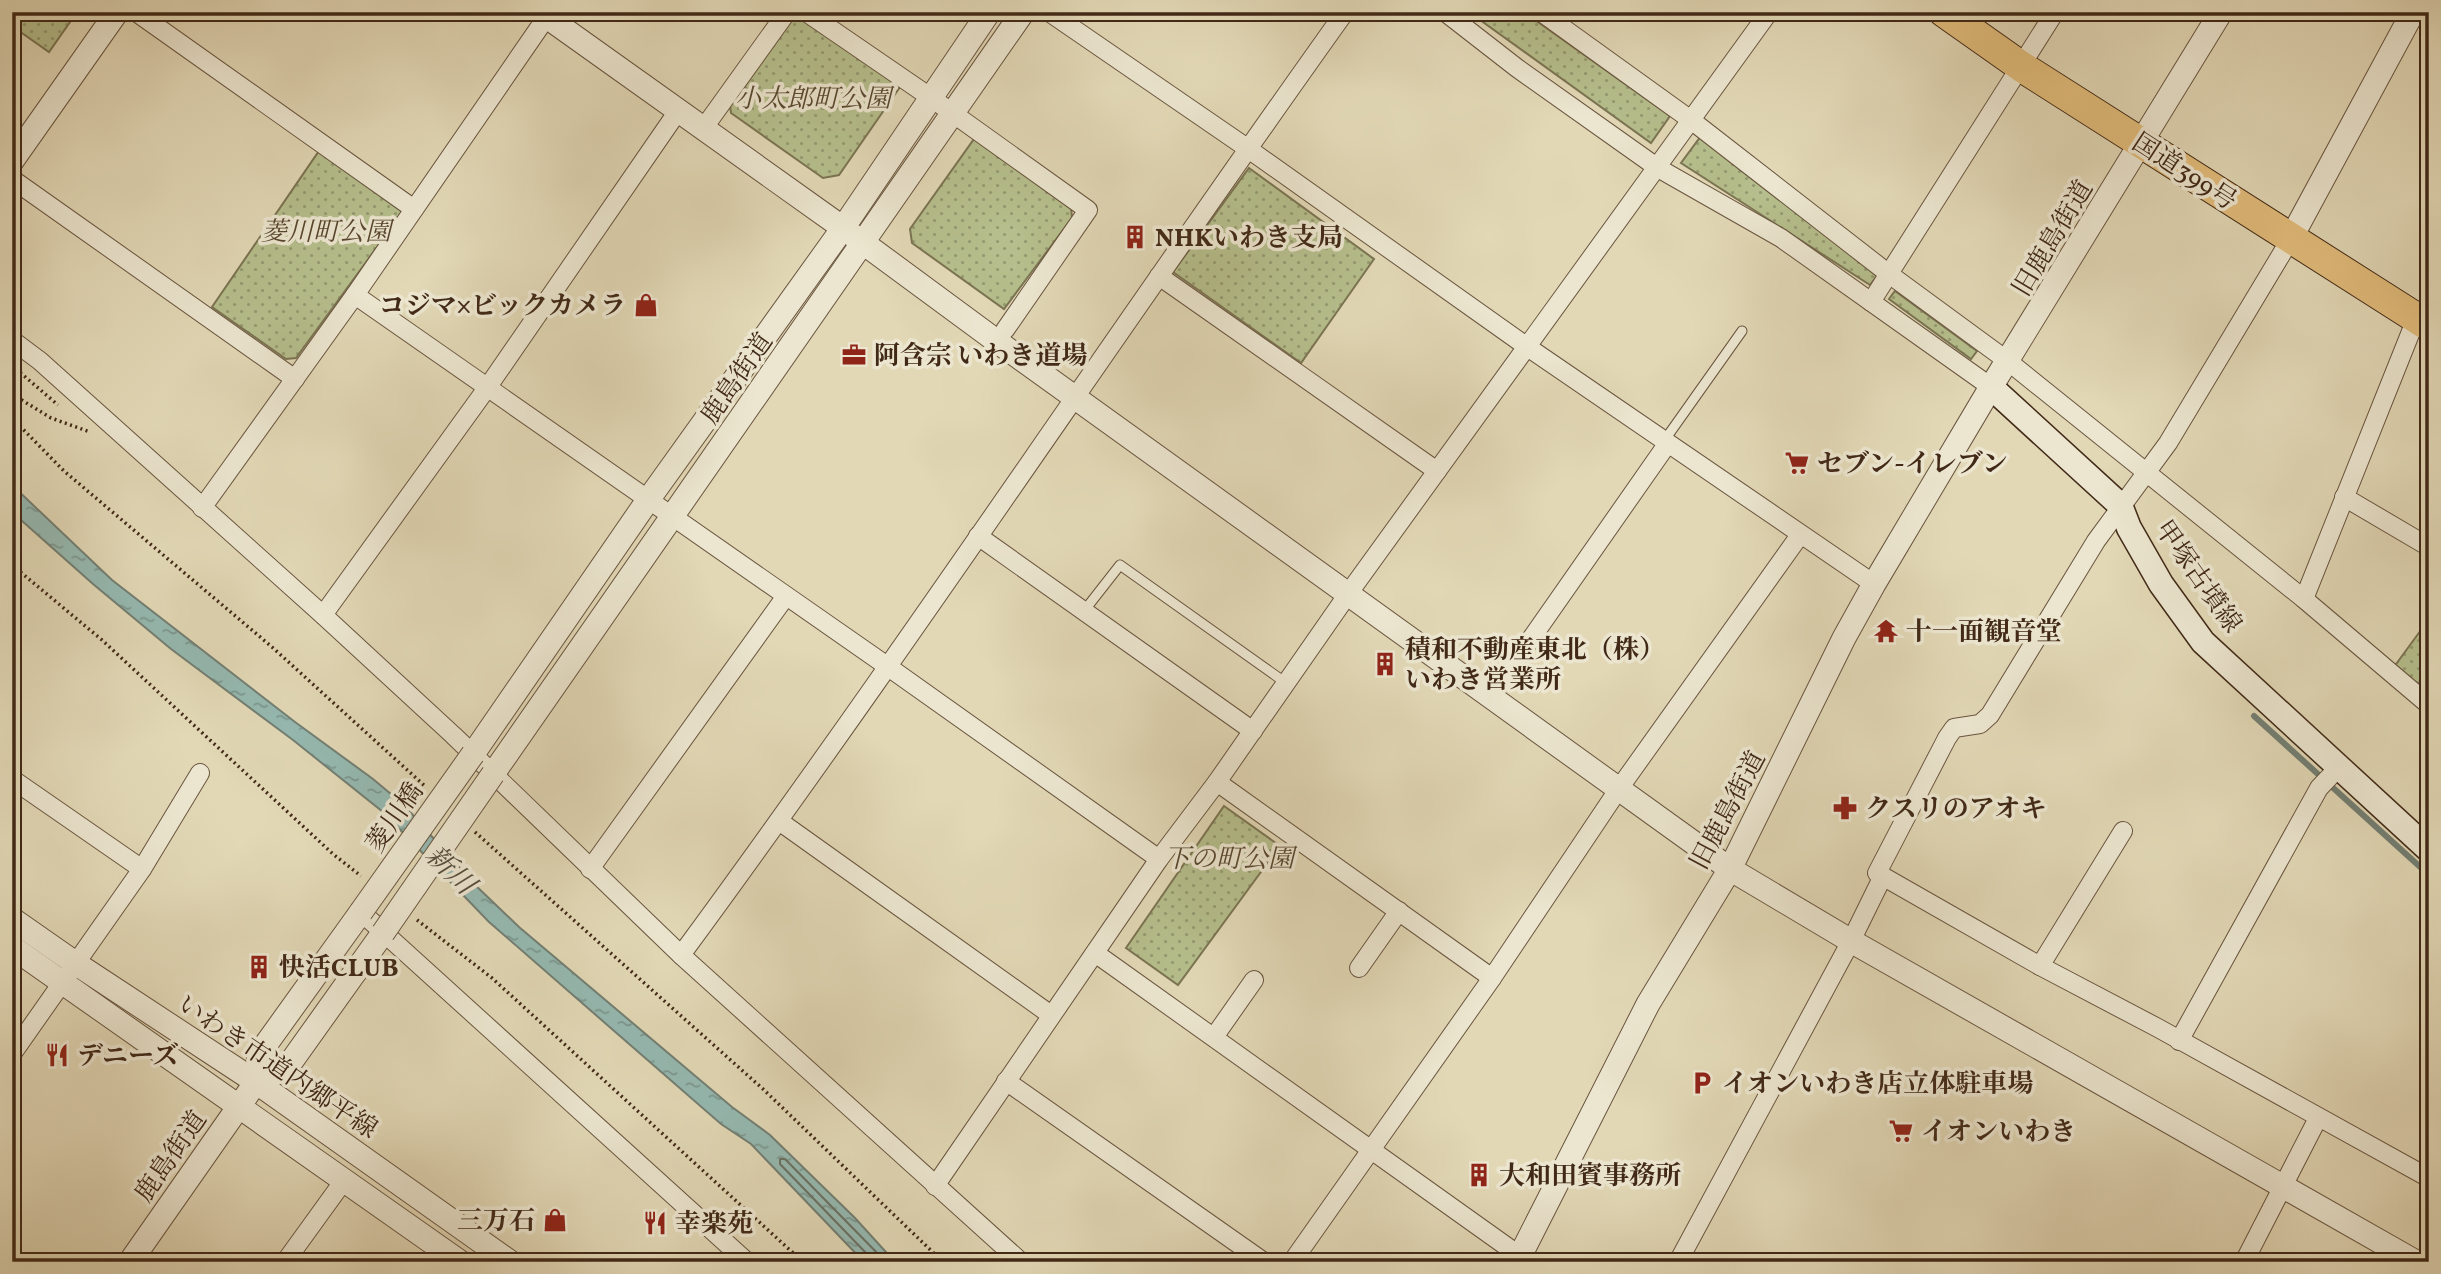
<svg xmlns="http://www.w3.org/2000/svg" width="2441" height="1274" font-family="Vollkorn,'Noto Serif JP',serif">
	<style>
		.park { fill: url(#park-dots); stroke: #7b7452; stroke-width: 2 }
		.water { fill: url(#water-ripples); stroke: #737f73; stroke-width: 2 }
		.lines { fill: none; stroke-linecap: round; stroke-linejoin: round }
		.shore { stroke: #6b7164; stroke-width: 2 }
		.stream { stroke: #737f73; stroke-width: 6 }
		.service-casing { stroke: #69553f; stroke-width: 11 }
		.minor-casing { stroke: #69553f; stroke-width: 20 }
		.tertiary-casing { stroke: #69553f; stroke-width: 25 }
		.secondary-casing { stroke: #412917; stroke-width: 27 }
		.trunk-casing { stroke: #412917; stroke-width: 32 }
		.path { stroke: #412917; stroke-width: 3.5; stroke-dasharray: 2 3.5; stroke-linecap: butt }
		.service { stroke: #ece6d0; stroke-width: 9 }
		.minor { stroke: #ece6d0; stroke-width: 18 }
		.tertiary { stroke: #ece6d0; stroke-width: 23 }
		.secondary { stroke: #ece6d0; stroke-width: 24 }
		.trunk { stroke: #e1bc7b; stroke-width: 30 }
		.tertiary-bridge-casing { stroke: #69553f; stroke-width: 25; stroke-linecap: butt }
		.tertiary-bridge { stroke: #ece6d0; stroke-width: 23 }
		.labels { text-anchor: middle; stroke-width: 7; stroke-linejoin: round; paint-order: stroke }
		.park-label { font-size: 26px; font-style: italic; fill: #58472e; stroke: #ece6d0 }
		.street-label { font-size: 26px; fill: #412917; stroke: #ece6d0 }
		.poi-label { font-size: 26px; font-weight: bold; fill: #412917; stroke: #ece6d0; text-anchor: start }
		.water-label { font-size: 28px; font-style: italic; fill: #564d3e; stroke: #ece6d0 }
	</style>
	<defs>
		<pattern id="park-dots" width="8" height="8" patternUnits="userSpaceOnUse" patternTransform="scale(1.75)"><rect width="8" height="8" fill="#b5be8c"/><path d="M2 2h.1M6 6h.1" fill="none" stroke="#959a71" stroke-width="1.8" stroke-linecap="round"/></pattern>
		<pattern id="water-ripples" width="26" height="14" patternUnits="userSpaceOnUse" patternTransform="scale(1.75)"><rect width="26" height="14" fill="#95b9b1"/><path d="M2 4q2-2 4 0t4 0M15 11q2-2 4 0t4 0" fill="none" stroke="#7b968f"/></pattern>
	</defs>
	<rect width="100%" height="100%" fill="#e2d8b6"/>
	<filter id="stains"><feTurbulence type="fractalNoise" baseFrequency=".00286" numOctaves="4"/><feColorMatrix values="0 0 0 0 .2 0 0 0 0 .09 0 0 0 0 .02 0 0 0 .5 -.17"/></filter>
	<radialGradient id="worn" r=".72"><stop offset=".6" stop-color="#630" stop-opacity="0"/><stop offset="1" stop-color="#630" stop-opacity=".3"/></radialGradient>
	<g class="park">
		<path d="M12 12H77L49 52 12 26Z"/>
		<path d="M1469 12H1524L1670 116 1651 143Z"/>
		<path d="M800 17 900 87 839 175 823 178 731 113 730 106 791 18Z"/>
		<path d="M1701 136 1879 273 1870 285 1681 163Z"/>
		<path d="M974 139 1071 207 1072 218 1004 309 912 243 910 229Z"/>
		<path d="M321 148 398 201 402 213 296 358 286 359 212 307Z"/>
		<path d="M1249 168 1374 259 1301 363 1173 272Z"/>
		<path d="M1895 291 1977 351 1971 359 1889 299Z"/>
		<path d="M2421 630 2429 635V703L2391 671Z"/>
		<path d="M1224 806 1280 846 1178 985 1126 948Z"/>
	</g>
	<path class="water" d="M12 485 112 580 295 722 373 779 404 805 473 883 519 927 732 1107 770 1135 855 1218 895 1262H864L751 1144 721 1124 489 922 383 812 293 740 171 649 93 584 12 512Z"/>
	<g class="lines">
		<path class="shore" d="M869 1262 867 1254 780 1164V1159H785L886 1262"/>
		<path class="stream" d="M2254 716 2429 875"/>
		<g class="service-casing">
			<g id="service">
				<path d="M1664 441 1742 331"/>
				<path d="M1084 611 1120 565 1286 683"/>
			</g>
		</g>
		<g class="minor-casing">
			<g id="minor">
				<path d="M136 12 414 209"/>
				<path d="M806 12 930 97 1088 210 1005 330"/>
				<path d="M1049 12 1247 148 1526 346 1874 584"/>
				<path d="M1445 12 1517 68 1658 168 1781 238 1991 387"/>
				<path d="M1541 12 1691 120 1889 274 2009 362 2304 599 2429 705"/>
				<path d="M703 129 787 12"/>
				<path d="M12 179 295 379"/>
				<path d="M2290 240 2168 443 2096 541 1990 715 1980 724 1954 728 1947 738 1877 873 2040 966 2158 1028 2429 1178"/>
				<path d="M1159 276 1437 471"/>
				<path d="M355 295 887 666 1159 859"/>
				<path d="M1871 302 2055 12"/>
				<path d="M12 340 40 361 323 615 453 735 681 955 1021 1262"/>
				<path d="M2344 497 2429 547"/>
				<path d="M202 508 355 295 550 12"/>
				<path d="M978 536 1253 731"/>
				<path d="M2304 599 2416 319"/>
				<path d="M323 615 487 388 678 111"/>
				<path d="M1491 696 1668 443"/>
				<path d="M12 779 142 869"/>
				<path d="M1217 782 1492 978"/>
				<path d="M779 821 1051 1015"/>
				<path d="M590 869 786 596"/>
				<path d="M361 912 747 1262"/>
				<path d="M1095 953 1520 1256"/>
				<path d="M681 955C909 645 1121 325 1345 12"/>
				<path d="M2040 966 2123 831"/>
				<path d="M1359 968 1399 911"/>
				<path d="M1214 1037 1254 980"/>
				<path d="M2179 1041 2319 788 2338 768"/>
				<path d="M12 1054 142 869 200 773"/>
				<path d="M1006 1081 1264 1262"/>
				<path d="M935 1186 1159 859 1217 782 1348 594 1769 12"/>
				<path d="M285 1262 345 1179"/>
				<path d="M1292 1262 1492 978 1618 790 1800 535"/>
				<path d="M1678 1262 1851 941 1883 876"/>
				<path d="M2244 1262 2318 1118"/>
			</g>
		</g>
		<g class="tertiary-casing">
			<g id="tertiary">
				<path d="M540 12 843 228 995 340 1730 869 1851 941 2416 1262"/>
				<path d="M12 161 117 12"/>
				<path d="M2290 240 2413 12"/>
				<path d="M473 754 648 500 843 228 989 12"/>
				<path d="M493 774 1023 12"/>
				<path d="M12 919 75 963 256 1082 510 1262"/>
				<path d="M12 947 460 1262"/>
				<path d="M256 1082 286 1069 383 933"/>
				<path d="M130 1262 256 1082 259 1054 361 912"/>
				<path d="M1517 1262 1648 1004 1730 869 1844 638 1874 584 1991 387 2221 12"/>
			</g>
		</g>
		<g class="secondary-casing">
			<path id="secondary" d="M1991 387 2120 505 2129 528 2161 584 2203 642 2429 850"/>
		</g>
		<g class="trunk-casing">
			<path id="trunk" d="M1944 12 2022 67 2429 326"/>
		</g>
		<g class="path">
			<path d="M16 369 58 405"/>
			<path d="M12 394 51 418 90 432"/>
			<path d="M12 418 64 471 272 647 426 787"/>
			<path d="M12 565 102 640 333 854 361 876"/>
			<path d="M475 832 763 1089 943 1262"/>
			<path d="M417 920 492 978 803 1262"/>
		</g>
		<use href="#service" class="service"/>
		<use href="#minor" class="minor"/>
		<use href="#tertiary" class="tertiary"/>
		<use href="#secondary" class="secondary"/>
		<use href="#trunk" class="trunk"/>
		<g class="tertiary-bridge-casing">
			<g id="tertiary-bridge">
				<path d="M361 912 473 754"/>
				<path d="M383 933 493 774"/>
			</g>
		</g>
		<use href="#tertiary-bridge" class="tertiary-bridge"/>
	</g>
	<defs>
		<g id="building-bare" transform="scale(1.89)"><path d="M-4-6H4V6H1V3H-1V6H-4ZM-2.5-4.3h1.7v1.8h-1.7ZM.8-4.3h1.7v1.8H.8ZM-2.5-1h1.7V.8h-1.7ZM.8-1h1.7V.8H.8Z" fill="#8f2418" stroke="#ece6d0" stroke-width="2.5" paint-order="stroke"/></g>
		<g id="shop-bare" transform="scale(1.89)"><path d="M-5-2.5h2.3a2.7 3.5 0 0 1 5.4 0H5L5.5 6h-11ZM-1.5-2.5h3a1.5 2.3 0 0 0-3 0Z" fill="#8f2418" stroke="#ece6d0" stroke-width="2.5" paint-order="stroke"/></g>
		<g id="office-bare" transform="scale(1.89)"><path d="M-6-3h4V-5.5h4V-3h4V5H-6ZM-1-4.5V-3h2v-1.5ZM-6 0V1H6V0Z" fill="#8f2418" stroke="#ece6d0" stroke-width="2.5" paint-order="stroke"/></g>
		<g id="supermarket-bare" transform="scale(1.89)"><path d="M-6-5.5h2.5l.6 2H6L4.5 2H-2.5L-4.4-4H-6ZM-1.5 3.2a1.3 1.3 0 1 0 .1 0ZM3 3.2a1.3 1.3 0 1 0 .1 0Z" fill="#8f2418" stroke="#ece6d0" stroke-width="2.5" paint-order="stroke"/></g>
		<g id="temple-bare" transform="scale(1.89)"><path d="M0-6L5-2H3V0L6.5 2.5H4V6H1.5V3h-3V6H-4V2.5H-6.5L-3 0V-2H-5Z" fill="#8f2418" stroke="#ece6d0" stroke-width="2.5" paint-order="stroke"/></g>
		<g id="pharmacy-bare" transform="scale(1.89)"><path d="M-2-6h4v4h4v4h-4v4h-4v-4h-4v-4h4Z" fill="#8f2418" stroke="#ece6d0" stroke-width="2.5" paint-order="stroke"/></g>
		<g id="restaurant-bare" transform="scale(1.89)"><path d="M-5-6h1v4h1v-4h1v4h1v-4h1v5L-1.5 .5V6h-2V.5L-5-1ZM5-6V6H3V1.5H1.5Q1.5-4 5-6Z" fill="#8f2418" stroke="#ece6d0" stroke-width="2.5" paint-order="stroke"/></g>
		<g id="parking-bare" transform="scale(1.89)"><path d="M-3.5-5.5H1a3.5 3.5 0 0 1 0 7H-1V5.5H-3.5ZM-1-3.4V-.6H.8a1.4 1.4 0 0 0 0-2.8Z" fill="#8f2418" stroke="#ece6d0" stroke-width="2.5" paint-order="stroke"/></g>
	</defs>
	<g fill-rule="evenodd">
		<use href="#building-bare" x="1135" y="237"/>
		<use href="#shop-bare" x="646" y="305"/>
		<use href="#office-bare" x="854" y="355"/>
		<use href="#supermarket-bare" x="1797" y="463"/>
		<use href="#temple-bare" x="1886" y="631"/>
		<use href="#building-bare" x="1385" y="664"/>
		<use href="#pharmacy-bare" x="1845" y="808"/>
		<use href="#building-bare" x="259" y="967"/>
		<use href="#restaurant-bare" x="57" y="1055"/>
		<use href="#parking-bare" x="1702" y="1083"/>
		<use href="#supermarket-bare" x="1901" y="1131"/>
		<use href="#building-bare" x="1479" y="1175"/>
		<use href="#shop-bare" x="555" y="1220"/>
		<use href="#restaurant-bare" x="655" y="1223"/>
	</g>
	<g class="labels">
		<g class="park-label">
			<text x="813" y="107">小太郎町公園</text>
			<text x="326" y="240">菱川町公園</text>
			<text x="1229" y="867">下の町公園</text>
		</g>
		<g class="street-label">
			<text transform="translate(2185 171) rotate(33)" y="9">国道399号</text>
			<text transform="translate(2052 238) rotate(-59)" y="9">旧鹿島街道</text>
			<text transform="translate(736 378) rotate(-55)" y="9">鹿島街道</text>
			<text transform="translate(2199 576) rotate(55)" y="9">甲塚古墳線</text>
			<text transform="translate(1727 810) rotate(-62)" y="9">旧鹿島街道</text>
			<text transform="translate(394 817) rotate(-55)" y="9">菱川橋</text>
			<text transform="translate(278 1066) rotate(34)" y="9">いわき市道内郷平線</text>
			<text transform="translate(170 1156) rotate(-55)" y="9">鹿島街道</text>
		</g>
		<g class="poi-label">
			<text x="1155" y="246">NHKいわき支局</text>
			<text x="626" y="314" text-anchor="end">コジマ×ビックカメラ</text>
			<text x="874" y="364">阿含宗 いわき道場</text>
			<text x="1817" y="472">セブン-イレブン</text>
			<text x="1906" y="640">十一面観音堂</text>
			<text x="1405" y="658">積和不動産東北（株）<tspan x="1405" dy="30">いわき営業所</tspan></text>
			<text x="1865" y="817">クスリのアオキ</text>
			<text x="279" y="976">快活CLUB</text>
			<text x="77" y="1064">デニーズ</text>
			<text x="1722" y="1092">イオンいわき店立体駐車場</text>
			<text x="1921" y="1140">イオンいわき</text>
			<text x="1499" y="1184">大和田賓事務所</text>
			<text x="535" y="1229" text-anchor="end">三万石</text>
			<text x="675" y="1232">幸楽苑</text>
		</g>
		<g class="water-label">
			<text transform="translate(451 869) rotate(44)" y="10">新川</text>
		</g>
	</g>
	<rect width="2441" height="1274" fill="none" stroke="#e2d8b6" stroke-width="42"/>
	<rect x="14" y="14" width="2413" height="1246" fill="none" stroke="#412917" stroke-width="3.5"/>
	<rect x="21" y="21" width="2399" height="1232" fill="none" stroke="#412917" stroke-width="2"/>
	<rect width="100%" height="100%" filter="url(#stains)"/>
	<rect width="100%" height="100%" fill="url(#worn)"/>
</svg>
